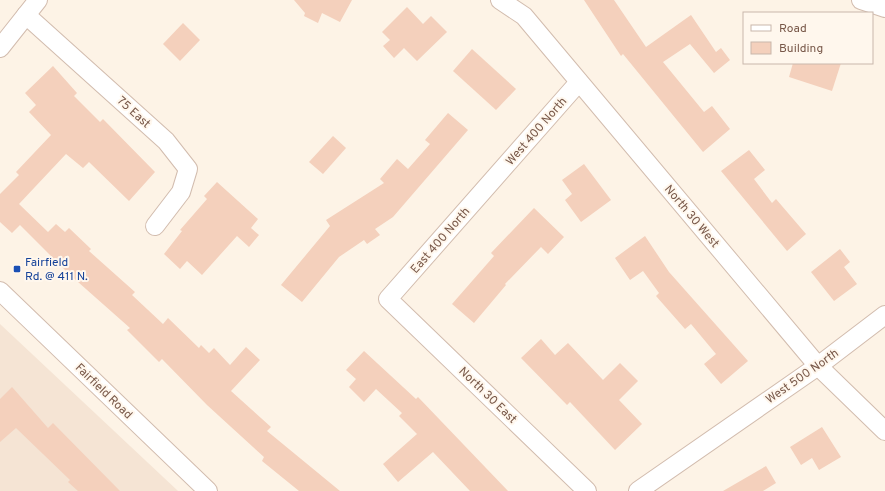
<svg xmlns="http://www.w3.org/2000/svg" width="885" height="491" font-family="Overpass,sans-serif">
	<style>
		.residential { fill: #f5e4d4 }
		.building { fill: #f4d0bc }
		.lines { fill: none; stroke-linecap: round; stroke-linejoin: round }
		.minor-casing { stroke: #d2bcae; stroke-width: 20 }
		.minor { stroke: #fff; stroke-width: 18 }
		.transit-dot { fill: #1a4fb4; stroke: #fff7ed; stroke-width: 1.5 }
		.labels { text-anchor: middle; stroke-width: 4; stroke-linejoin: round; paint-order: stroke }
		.street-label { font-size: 12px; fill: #785849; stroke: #fff7ed }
		.transit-label { font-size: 12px; fill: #164399; stroke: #fff7ed; text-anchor: start }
	</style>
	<rect width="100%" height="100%" fill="#fdf3e6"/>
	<path class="residential" d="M0 324 178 491H0Z"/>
	<g class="building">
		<path d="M294 0H352L340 22 322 13 318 23 304 16 305 13Z"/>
		<path d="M584 0H614L646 47 691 15 716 52 721 48 730 60 714 73 690 44 663 62 704 112 712 106 730 129 703 152 623 54 621 56Z"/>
		<path d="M407 7 423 24 431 16 447 32 417 61 404 48 394 58 383 46 390 40 382 32Z"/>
		<path d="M183 23 200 40 180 61 163 44Z"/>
		<path d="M472 49 516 89 496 110 453 71Z"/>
		<path d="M793 63H841L832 91 789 77Z"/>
		<path d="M53 66 77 93 74 96 100 122 103 119 155 172 129 201 89 162 83 168 66 154 19 204 48 232 56 224 65 232 69 228 91 249 89 251 135 292 132 295 163 324 168 318 199 348 201 345 209 353 214 348 230 365 246 347 260 360 231 391 271 427 267 431 340 491H299L262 461 264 457 207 405 162 359 159 362 127 330 130 328 69 274 20 225 12 233 0 222V194L19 175 16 172 51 135 29 112 36 105 25 93Z"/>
		<path d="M448 113 468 130 393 217 375 229 380 235 367 244 364 240 339 257 302 302 281 285 330 226 326 220 384 183 380 179 397 159 408 169 430 144 425 140Z"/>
		<path d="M333 136 346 148 323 174 309 162Z"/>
		<path d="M749 150 765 170 754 179 772 203 776 199 806 234 787 251 721 171Z"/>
		<path d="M584 164 611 200 581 222 565 200 572 194 562 180Z"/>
		<path d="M217 182 258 219 251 228 259 235 249 247 237 236 202 275 187 261 180 269 164 254 182 231 180 230 207 199 204 196Z"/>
		<path d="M534 208 564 237 548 254 541 247 505 284 506 285 474 323 452 304 494 256 491 253Z"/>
		<path d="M645 236 669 272 748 361 721 384 704 364 716 354 691 324 685 329 656 296 659 293 643 271 630 280 615 258Z"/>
		<path d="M840 249 850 262 844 267 857 284 834 301 811 272Z"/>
		<path d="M541 339 555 355 568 343 603 380 620 363 638 381 619 400 642 424 615 450 570 402 567 405 521 358Z"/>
		<path d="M364 351 416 399 418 397 508 491H470L433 452 398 482 383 464 417 434 399 416 402 413 376 389 364 402 349 387 356 379 346 370Z"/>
		<path d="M12 387 48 428 53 423 120 491H78L68 482 70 480 16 428 0 442V399Z"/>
		<path d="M822 427 841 457 819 470 812 458 801 465 790 447Z"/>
		<path d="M766 466 776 483 763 491H723Z"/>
	</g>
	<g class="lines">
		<g class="minor-casing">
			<g id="minor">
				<path d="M500 0 524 16 818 366 885 431"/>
				<path d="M861 0 885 8"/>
				<path d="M26 15 166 141 188 169 181 192 155 226"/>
				<path d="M0 48 38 0"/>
				<path d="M579 82 388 299 587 491"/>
				<path d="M0 291 208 491"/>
				<path d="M638 491 818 366 885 315"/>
			</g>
		</g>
		<use href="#minor" class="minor"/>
	</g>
	<rect class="transit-dot" x="13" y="265" width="8" height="8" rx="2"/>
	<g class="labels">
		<g class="street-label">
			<text transform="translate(134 112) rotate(42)" y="4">75 East</text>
			<text transform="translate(536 131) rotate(-49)" y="4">West 400 North</text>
			<text transform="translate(692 216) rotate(50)" y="4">North 30 West</text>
			<text transform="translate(440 240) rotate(-49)" y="4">East 400 North</text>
			<text transform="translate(802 376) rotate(-35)" y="4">West 500 North</text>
			<text transform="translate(104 391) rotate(44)" y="4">Fairfield Road</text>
			<text transform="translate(488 395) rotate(44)" y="4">North 30 East</text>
		</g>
		<g class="transit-label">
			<text x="25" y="266">Fairfield<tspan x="25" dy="14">Rd. @ 411 N.</tspan></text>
		</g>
	</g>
	<rect x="743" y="12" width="130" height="52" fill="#fff7ed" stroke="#c9b7ab"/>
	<rect x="751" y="25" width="20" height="6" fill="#ffffff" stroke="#c9b7ab"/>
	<text x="779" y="32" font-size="12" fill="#785849">Road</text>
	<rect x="751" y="42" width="20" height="12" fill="#f4d0bc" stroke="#c9b7ab"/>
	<text x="779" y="52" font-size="12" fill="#785849">Building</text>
</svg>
